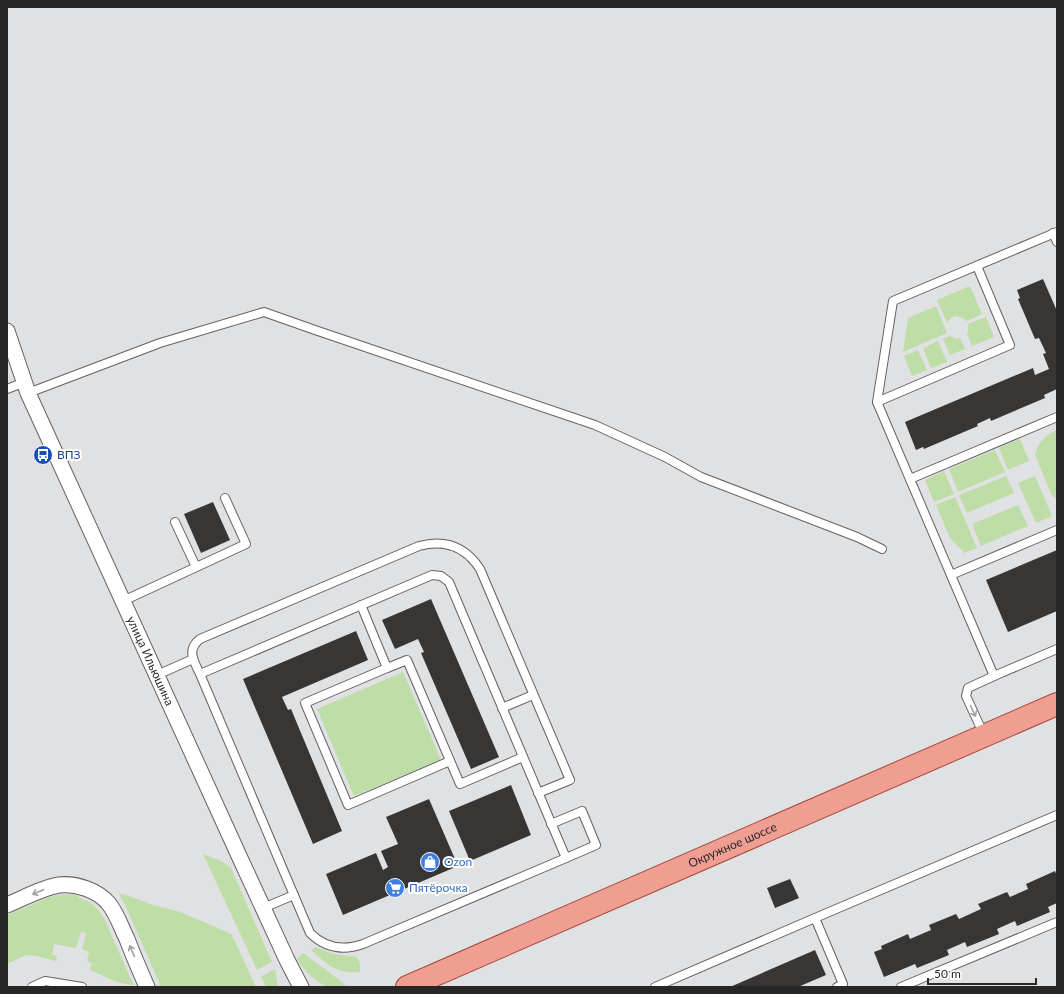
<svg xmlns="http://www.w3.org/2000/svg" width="1064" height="994" font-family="Lato,sans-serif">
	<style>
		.green { fill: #bfdda7 }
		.building { fill: #383635 }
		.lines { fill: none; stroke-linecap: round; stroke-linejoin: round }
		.lane-casing { stroke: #616163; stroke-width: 10 }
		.street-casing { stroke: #616163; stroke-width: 17 }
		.primary-casing { stroke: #a3493d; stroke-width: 24 }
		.lane { stroke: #fff; stroke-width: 8 }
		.street { stroke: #fff; stroke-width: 15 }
		.primary { stroke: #f09d92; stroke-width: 22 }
		.oneway { stroke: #9e9e9e }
		.labels { text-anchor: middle; stroke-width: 4; stroke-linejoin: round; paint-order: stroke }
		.transit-label { font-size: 12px; fill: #164399; stroke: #fff; text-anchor: start }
		.street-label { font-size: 12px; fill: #272728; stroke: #fff }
		.shop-label { font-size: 12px; fill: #366cbe; stroke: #fff; text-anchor: start }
	</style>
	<rect width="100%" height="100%" fill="#e0e1e3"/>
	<g class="green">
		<path d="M970 286 982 314 967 321C960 315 952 314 947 323L937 300Z"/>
		<path d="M936 306 947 333 903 352 908 318Z"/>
		<path d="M986 317 994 337 972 346 967 334 968 330V324Z"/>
		<path d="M950 336 957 339 960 338 965 349 950 355 943 339Z"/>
		<path d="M938 341 947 362 931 368 923 348Z"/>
		<path d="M918 350 927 370 912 376 904 356Z"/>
		<path d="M1057 430V499L1052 496 1035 455C1038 443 1046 434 1057 430Z"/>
		<path d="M1020 439 1029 461 1008 470 999 448Z"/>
		<path d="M995 450 1005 472 958 492 949 469Z"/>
		<path d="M944 471 954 494 934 502 925 480Z"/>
		<path d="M1006 476 1014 493 967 513 959 495Z"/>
		<path d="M1035 476 1052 516 1036 523 1018 483Z"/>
		<path d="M955 497 977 548 964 553 950 538 936 505Z"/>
		<path d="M1018 505 1028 526 981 546 972 524Z"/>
		<path d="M403 672 441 760 354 796 317 709Z"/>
		<path d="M203 854 221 861 231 868 272 962 257 970Z"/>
		<path d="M71 894 77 896 91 903 97 908 104 918 133 984V985C118 984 104 976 90 970L92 963 87 961 89 952 82 949 86 933 81 932 76 948 54 944 52 954 57 956 56 961 36 956 26 955 7 964V915L52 896Z"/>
		<path d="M123 894 150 904 177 911 216 927 232 935 256 987H161L126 907 119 894Z"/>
		<path d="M316 947C324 950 332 954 340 955 354 957 361 953 360 972 338 975 326 964 311 950Z"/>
		<path d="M303 953 338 979 347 987C342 987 336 988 331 987 317 985 304 970 297 959Z"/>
		<path d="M275 969 278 987H266L261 977Z"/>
	</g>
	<g class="building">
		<path d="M1043 279 1057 311V389L1044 395 1045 398 991 421 990 418 977 424 978 426 924 449 923 447 916 450 905 422 1033 368 1035 375 1049 369 1043 354 1046 353 1039 338 1035 339 1018 299 1020 298 1017 290Z"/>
		<path d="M213 502 230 540 201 553 184 514Z"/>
		<path d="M1057 550V611L1008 632 986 580Z"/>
		<path d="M431 599 499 757 471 769 421 653 424 652 418 639 395 649 382 620Z"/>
		<path d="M356 631 368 660 282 697 288 710 291 709 342 831 313 844 243 679Z"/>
		<path d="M511 785 531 835 470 861 449 811Z"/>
		<path d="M429 799 458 866 343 915 326 874 376 853 383 870 388 867 381 851 398 844 386 817Z"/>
		<path d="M1055 871 1057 876V903L1048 907 1050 912 1017 926 1015 921 997 929 999 934 967 947 965 942 947 950 949 955 917 968 915 964 884 977 874 952 882 949 881 946 908 934 910 939 931 930 929 925 956 914 959 919 981 909 978 904 1007 892 1010 897 1028 889 1026 884Z"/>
		<path d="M790 879 799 898 775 908 767 888Z"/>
		<path d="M815 950 826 975 798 987H730Z"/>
	</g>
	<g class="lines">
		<g class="lane-casing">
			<g id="lane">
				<path d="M1053 233 1057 242"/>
				<path d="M7 389 25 382"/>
				<path d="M28 393 160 343 264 312 315 330 595 425 665 457 701 477 857 537 882 549"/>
				<path d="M877 402 1010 345 977 266"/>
				<path d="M910 479 1057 417"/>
				<path d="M175 522 196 567"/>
				<path d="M951 575 1057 530"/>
				<path d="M123 601 246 544 225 498"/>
				<path d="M361 605 387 668 305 703 348 805 450 761"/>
				<path d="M387 668 407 660 460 784 523 757"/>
				<path d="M200 674 432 575 441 576 449 582C488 674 527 766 566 858L363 944C343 951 325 948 310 933L200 674C194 661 186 650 200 639L419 546C445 539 465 546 480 569L570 780 538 793"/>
				<path d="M157 675 193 659"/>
				<path d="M994 676 877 402 893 301 1057 232"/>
				<path d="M502 708 533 695"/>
				<path d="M984 735 966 696 968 688 994 676 1057 649"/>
				<path d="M551 824 582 811 596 845 566 858"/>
				<path d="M263 908 294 895"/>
				<path d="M32 987 45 981 82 987"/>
				<path d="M655 987 815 918"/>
				<path d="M837 987 843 984 815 918 1057 815"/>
				<path d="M901 987 1057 922"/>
			</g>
		</g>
		<g class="street-casing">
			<g id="street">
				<path id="s1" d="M7 331 28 393 240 858 287 960 301 987"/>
				<path d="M7 905C24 898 41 888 59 885 75 883 98 890 109 904 117 914 121 927 127 939 133 955 140 971 147 987"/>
			</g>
		</g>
		<g class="primary-casing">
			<g id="primary">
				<path id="s2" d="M407 987 1057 704"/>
			</g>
		</g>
		<use href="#lane" class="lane"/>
		<use href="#street" class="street"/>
		<use href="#primary" class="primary"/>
	</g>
	<defs><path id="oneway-shaft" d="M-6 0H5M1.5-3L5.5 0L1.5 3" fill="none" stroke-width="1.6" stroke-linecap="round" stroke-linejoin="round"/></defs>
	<g class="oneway">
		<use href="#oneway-shaft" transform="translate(973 711) rotate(65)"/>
		<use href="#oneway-shaft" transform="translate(38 892) rotate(157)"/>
		<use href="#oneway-shaft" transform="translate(132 951) rotate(-113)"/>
	</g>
	<defs>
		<g id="bus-disc" transform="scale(1)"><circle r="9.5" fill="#1a4fb4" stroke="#fff"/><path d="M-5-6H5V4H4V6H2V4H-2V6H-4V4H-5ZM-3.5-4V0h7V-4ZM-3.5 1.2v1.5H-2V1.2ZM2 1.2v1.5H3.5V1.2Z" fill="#fff"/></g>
		<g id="shop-disc" transform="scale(1)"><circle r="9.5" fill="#3f7fe0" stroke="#fff"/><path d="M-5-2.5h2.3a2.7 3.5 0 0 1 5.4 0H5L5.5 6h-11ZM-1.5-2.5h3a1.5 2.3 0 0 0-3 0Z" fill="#fff"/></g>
		<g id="supermarket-disc" transform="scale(1)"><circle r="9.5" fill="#3f7fe0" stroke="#fff"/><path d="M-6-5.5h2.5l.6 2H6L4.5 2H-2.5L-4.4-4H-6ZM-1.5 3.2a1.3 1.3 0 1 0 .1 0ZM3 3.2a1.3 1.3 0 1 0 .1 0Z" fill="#fff"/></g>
	</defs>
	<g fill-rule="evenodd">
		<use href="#bus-disc" x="43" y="455"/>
		<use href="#shop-disc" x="430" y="862"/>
		<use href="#supermarket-disc" x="395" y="888"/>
	</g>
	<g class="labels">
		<g class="transit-label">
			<text x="57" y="459">ВПЗ</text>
		</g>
		<g class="street-label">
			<text dy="4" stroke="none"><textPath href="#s1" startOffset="360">улица Ильюшина</textPath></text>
			<text dy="4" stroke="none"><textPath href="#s2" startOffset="355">Окружное шоссе</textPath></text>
		</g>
		<g class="shop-label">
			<text x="444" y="866">Ozon</text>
			<text x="409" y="892">Пятёрочка</text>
		</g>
	</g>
	<rect width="1064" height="994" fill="none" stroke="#272728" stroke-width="16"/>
	<path d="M928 978v6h108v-6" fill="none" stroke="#272728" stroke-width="2"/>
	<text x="934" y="978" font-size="12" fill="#272728" stroke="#ffffff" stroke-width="3" paint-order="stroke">50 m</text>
</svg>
